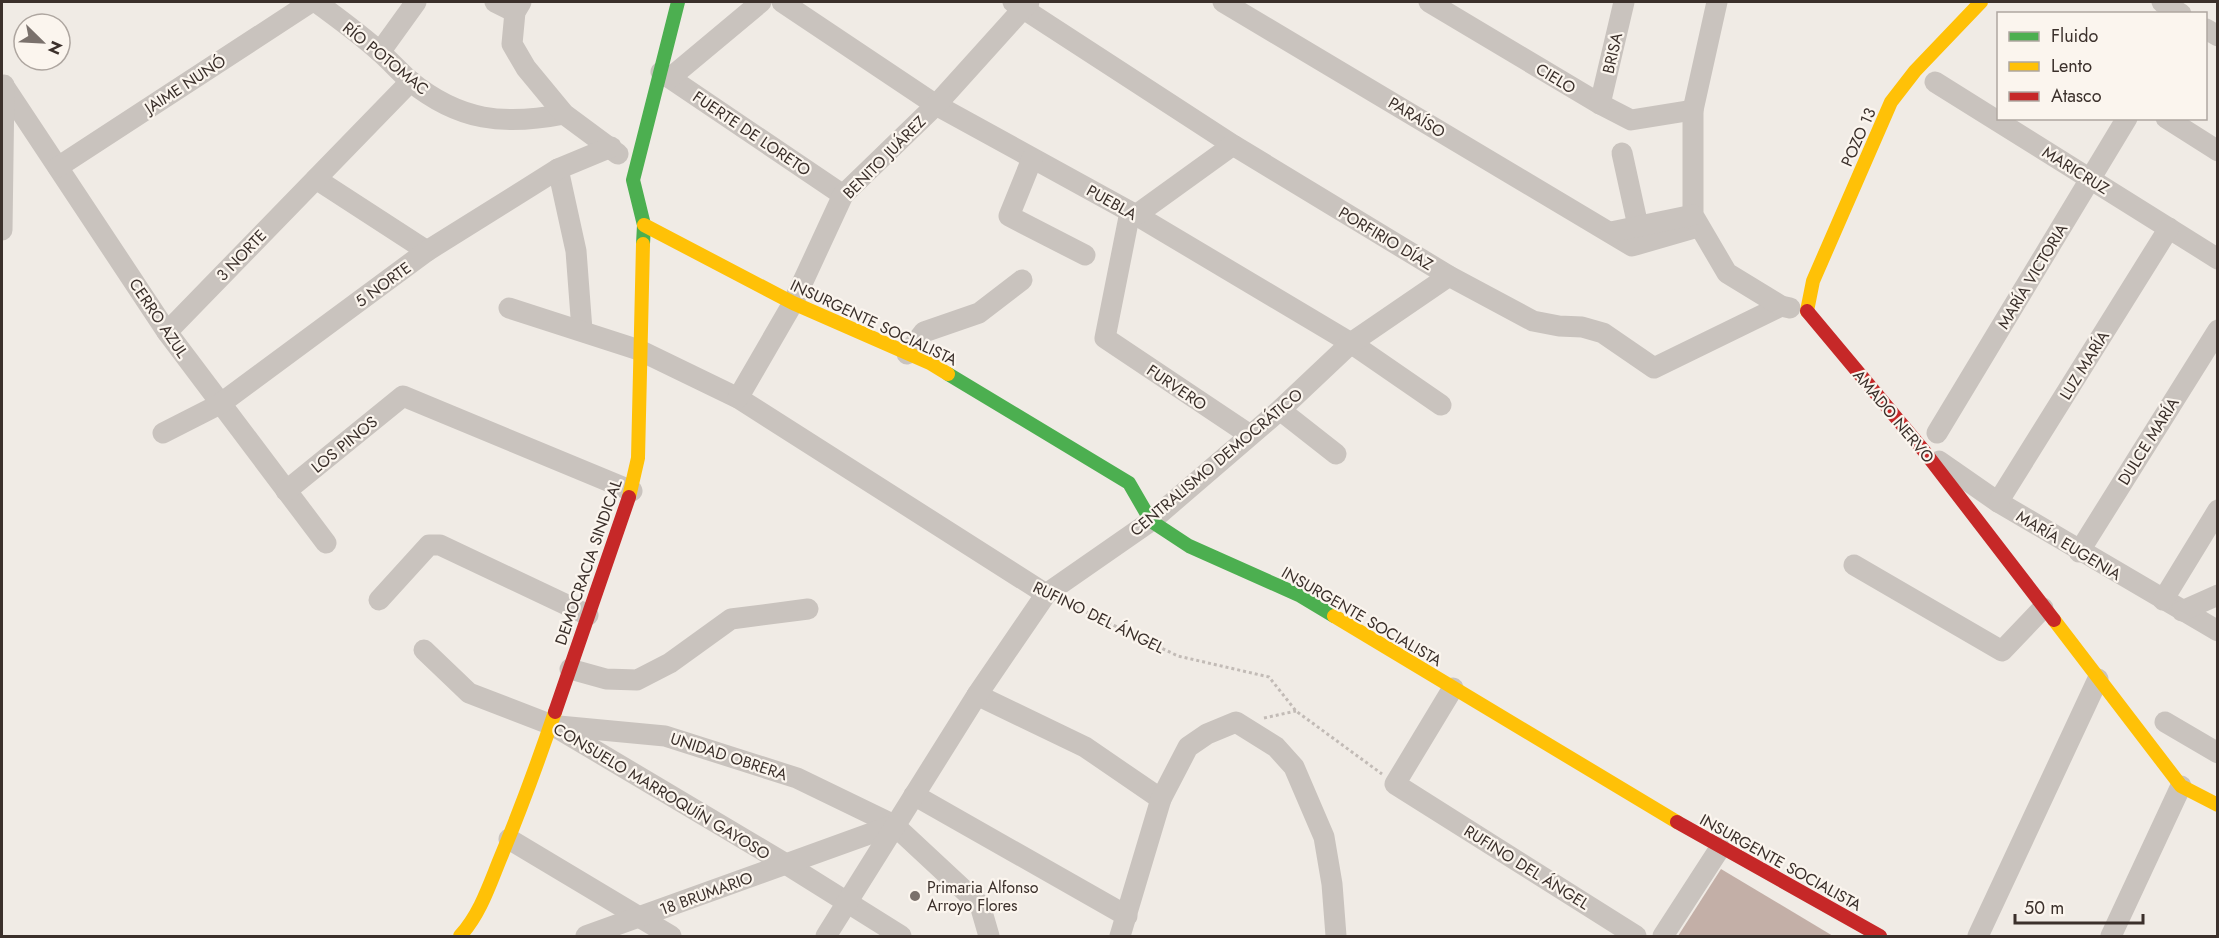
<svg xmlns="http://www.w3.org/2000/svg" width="2219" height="938" font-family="Jost,sans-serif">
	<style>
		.building { fill: #c3afa7 }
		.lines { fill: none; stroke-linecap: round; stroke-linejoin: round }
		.path { stroke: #c2bbb6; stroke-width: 3; stroke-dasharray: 3 3; stroke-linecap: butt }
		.street { stroke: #c9c3be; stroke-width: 21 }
		.fast { stroke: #4caf50; stroke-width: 14 }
		.slow { stroke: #ffc107; stroke-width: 14 }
		.jam { stroke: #c62828; stroke-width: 14 }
		.poi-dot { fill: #7a716c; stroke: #fbf5ee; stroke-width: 2 }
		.labels { text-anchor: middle; stroke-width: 4.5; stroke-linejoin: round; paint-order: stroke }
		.street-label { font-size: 16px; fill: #3b302b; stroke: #fbf5ee }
		.poi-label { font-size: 16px; fill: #3b302b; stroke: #fbf5ee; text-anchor: start }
	</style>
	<rect width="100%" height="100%" fill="#f0ebe5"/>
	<path class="building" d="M1721 869 1833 936H1678Z"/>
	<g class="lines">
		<g class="path">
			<path d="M1065 602 1178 656 1269 677 1296 711 1382 774"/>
			<path d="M1264 718 1296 711"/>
		</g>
		<g class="street">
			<path d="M316 2C338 18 360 34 381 53 391 62 400 72 410 81 459 121 504 126 564 114"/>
			<path d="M495 2 515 12"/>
			<path d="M521 2 515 12 512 44 526 68 564 114 618 154"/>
			<path d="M782 2 936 105 1136 215 1351 343 1441 405"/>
			<path d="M1013 2 1233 145 1449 276 1533 321 1559 326 1582 327 1603 333 1654 368 1781 306"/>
			<path d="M1223 2 1632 246 1698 227"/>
			<path d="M1429 2 1600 104 1631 120 1693 110"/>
			<path d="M1717 2 1693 110V215L1727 273 1781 306 1790 308"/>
			<path d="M2162 2 2181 14"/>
			<path d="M2206 29 2218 36"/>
			<path d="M380 52 416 2"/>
			<path d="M661 72 843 195"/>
			<path d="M670 78 761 2"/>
			<path d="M1935 82 2218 259"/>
			<path d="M4 86 167 332 326 543"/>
			<path d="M1600 104 1624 2"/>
			<path d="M2166 118 2218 151"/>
			<path d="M1622 153 1638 226"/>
			<path d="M1032 159 1009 216 1085 255"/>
			<path d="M58 167 311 2"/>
			<path d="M558 169 576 251 582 330"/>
			<path d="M316 179 427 251"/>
			<path d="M1130 212 1105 338 1250 435"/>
			<path d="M1136 215 1233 145"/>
			<path d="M2 230 4 85"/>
			<path d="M1611 232 1693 215"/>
			<path d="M509 308 639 350 738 398 1046 594"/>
			<path d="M167 332 411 81"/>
			<path d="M907 354 924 332 979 313 1022 280"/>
			<path d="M738 398 793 303 843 195 936 105 1029 2"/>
			<path d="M1280 410 1336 454"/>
			<path d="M163 433 220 404 427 251 558 169 611 147"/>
			<path d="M1937 433 2127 118"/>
			<path d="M1939 461 1998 502 2218 631"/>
			<path d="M286 491 403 396 632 491"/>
			<path d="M1998 502 2169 228"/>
			<path d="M2079 552 2218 330"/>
			<path d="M1854 565 2002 651 2043 608"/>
			<path d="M379 600 429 545H440L588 615"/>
			<path d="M2163 600 2218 510"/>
			<path d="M2182 611 2218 595"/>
			<path d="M424 650 469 693 552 725 786 864 901 936"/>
			<path d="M570 669 606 679 637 680 670 663 731 619 808 609"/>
			<path d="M1453 688 1395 784 1636 936"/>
			<path d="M977 695 1085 747 1161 799"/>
			<path d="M2165 722 2218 753"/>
			<path d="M559 726 665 736 797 778 894 825 980 905 989 936"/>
			<path d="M914 795 1127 916"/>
			<path d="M509 839 671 936"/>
			<path d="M586 936 894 825"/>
			<path d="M826 936 977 695 1046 594 1151 521 1280 410 1351 343 1449 276"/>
			<path d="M1120 936 1161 799 1188 747 1207 734 1236 722 1276 747 1294 767 1324 837 1332 884 1336 936"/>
			<path d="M1663 936 1720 848"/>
			<path d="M1978 936 2098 679"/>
			<path d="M2111 936 2181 786"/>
		</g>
		<g class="fast">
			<path d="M643 244 644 225 633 180 678 2"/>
			<path d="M948 374 1129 483 1151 521 1189 546 1299 595 1334 616"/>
		</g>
		<g class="slow">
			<path d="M644 225 793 303 930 363 948 374"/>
			<path d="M1807 311 1813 281 1891 102 1915 71 1981 2"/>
			<path d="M629 497 638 458 643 244"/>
			<path d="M1334 616 1677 822"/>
			<path d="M2054 620 2181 786 2218 805"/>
			<path d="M460 936C480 914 489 886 500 859 520 811 538 762 555 712"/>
		</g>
		<g class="jam">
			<path d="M1807 311 1924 451 2054 620"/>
			<path d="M555 712 629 497"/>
			<path d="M1677 822 1880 936"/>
		</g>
	</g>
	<circle class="poi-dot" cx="915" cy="896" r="6"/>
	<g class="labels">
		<g class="street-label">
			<text transform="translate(1612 53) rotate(-77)" y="6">BRISA</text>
			<text transform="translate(386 58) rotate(39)" y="6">RÍO POTOMAC</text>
			<text transform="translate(1556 78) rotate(31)" y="6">CIELO</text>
			<text transform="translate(185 84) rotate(-33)" y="6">JAIME NUNÓ</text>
			<text transform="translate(1417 117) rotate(31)" y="6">PARAÍSO</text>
			<text transform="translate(752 133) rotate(34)" y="6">FUERTE DE LORETO</text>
			<text transform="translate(1858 137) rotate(-66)" y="6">POZO 13</text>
			<text transform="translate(884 157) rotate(-45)" y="6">BENITO JUÁREZ</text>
			<text transform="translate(2076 170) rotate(32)" y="6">MARICRUZ</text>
			<text transform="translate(1112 202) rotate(29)" y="6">PUEBLA</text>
			<text transform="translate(1386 238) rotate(31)" y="6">PORFIRIO DÍAZ</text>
			<text transform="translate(241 255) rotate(-46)" y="6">3 NORTE</text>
			<text transform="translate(2032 276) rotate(-59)" y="6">MARÍA VICTORIA</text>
			<text transform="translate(383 284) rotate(-36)" y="6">5 NORTE</text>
			<text transform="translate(159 318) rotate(56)" y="6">CERRO AZUL</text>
			<text transform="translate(874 322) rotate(25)" y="6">INSURGENTE SOCIALISTA</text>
			<text transform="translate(2084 365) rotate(-58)" y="6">LUZ MARÍA</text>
			<text transform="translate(1177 387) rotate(34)" y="6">FURVERO</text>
			<text transform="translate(1894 416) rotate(50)" y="6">AMADO NERVO</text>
			<text transform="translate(2148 441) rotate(-58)" y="6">DULCE MARÍA</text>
			<text transform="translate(344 444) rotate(-39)" y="6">LOS PINOS</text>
			<text transform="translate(1216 462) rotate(-40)" y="6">CENTRALISMO DEMOCRÁTICO</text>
			<text transform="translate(2069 545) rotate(31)" y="6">MARÍA EUGENIA</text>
			<text transform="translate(588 562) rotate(-71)" y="6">DEMOCRACIA SINDICAL</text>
			<text transform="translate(1362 616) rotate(30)" y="6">INSURGENTE SOCIALISTA</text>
			<text transform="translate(1099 617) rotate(26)" y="6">RUFINO DEL ÁNGEL</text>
			<text transform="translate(729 756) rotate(18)" y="6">UNIDAD OBRERA</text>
			<text transform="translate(662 791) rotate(31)" y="6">CONSUELO MARROQUÍN GAYOSO</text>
			<text transform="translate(1781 862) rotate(29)" y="6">INSURGENTE SOCIALISTA</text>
			<text transform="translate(1527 867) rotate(32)" y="6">RUFINO DEL ÁNGEL</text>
			<text transform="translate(706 893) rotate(-20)" y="6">18 BRUMARIO</text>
		</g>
		<g class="poi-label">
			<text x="927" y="893">Primaria Alfonso<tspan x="927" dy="18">Arroyo Flores</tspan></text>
		</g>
	</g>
	<rect width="2219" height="938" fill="none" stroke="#3b302b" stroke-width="6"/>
	<rect x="1997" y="12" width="210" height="108" fill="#fbf5ee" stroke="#aea6a0" stroke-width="1.5"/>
	<rect x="2009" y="32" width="30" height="9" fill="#4caf50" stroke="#aea6a0" stroke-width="1.5"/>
	<text x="2051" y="42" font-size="18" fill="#3b302b">Fluido</text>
	<rect x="2009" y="62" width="30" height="9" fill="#ffc107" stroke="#aea6a0" stroke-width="1.5"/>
	<text x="2051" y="72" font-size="18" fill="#3b302b">Lento</text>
	<rect x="2009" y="92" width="30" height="9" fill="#c62828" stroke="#aea6a0" stroke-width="1.5"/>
	<text x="2051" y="102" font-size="18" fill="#3b302b">Atasco</text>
	<g transform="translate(42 42) rotate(114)"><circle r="28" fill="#fbf5ee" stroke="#aea6a0" stroke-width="1.5"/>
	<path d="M0-4.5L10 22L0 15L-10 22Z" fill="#7a716c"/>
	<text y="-9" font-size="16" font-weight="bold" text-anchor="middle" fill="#3b302b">N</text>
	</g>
	<path d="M2015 914v9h128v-9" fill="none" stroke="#3b302b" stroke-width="3"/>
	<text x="2024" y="914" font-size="18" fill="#3b302b" stroke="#fbf5ee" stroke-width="4.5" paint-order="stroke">50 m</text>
</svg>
